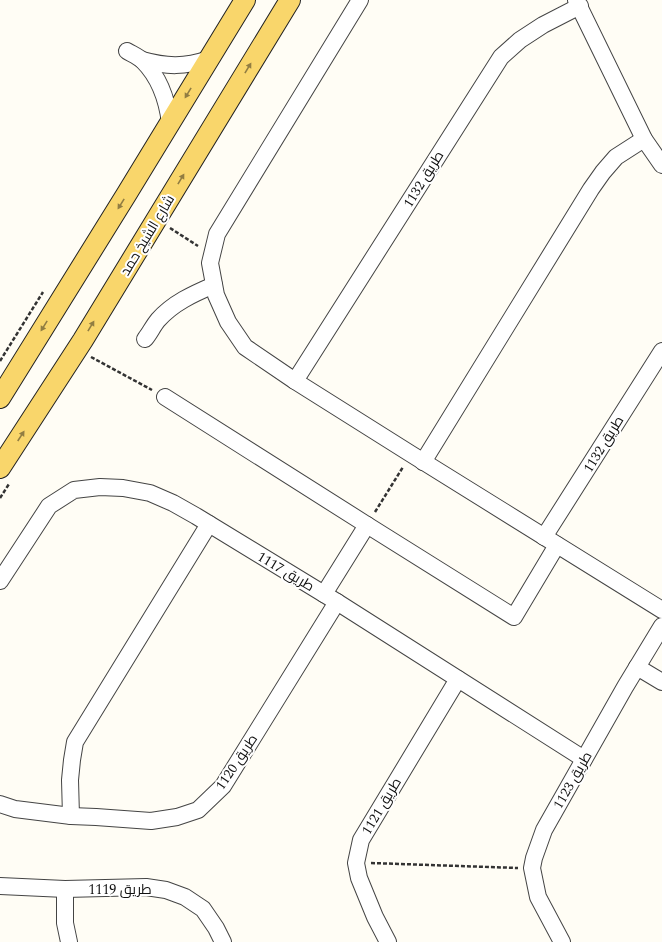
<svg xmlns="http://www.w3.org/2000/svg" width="662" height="942" font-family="Spectral,Cairo,serif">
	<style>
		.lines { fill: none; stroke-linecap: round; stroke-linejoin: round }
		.minor-casing { stroke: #444; stroke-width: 18 }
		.major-casing { stroke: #222; stroke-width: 22 }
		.path { stroke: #333; stroke-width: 2.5; stroke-dasharray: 4 2; stroke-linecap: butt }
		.minor { stroke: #fff; stroke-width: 16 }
		.major { stroke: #f9d66b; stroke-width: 20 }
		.oneway { fill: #917d42 }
		.labels { text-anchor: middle; stroke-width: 4; stroke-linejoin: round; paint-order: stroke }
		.street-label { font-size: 14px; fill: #111; stroke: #fff }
	</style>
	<rect width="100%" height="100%" fill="#fffdf5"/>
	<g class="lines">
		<g class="minor-casing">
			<g id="minor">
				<path d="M360 0 217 234 210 263 216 295 228 322 245 347 295 381 411 454 662 610"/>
				<path d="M576 0 644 139 662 165"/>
				<path d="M127 51C132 54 139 57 143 61 160 78 167 99 170 123"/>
				<path d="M142 60C167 67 185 67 209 59"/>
				<path d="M145 339C150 333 153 326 158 320 173 303 193 294 214 285"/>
				<path d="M295 381 501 57 520 40 543 25 580 6"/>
				<path d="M165 397 367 525 514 617 557 545"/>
				<path d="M423 462 591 189 603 172 616 157 644 139"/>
				<path d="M544 537 662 351"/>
				<path d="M0 581 49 506 74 490 100 487 123 488 150 493 173 503 196 516 337 602 584 759"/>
				<path d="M324 594 367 525"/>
				<path d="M637 667 662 682"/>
				<path d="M0 804 15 809 71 816 96 817 151 821 177 817 198 810 223 786 337 602"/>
				<path d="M71 816 70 780 72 760 75 742 209 524"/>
				<path d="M0 886 65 889 146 887 166 890 185 897 203 909 216 928 223 942"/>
				<path d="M65 889V923L69 942"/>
				<path d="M388 942 375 917 359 878 356 863 361 840 458 679"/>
				<path d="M562 942 538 897 532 868 534 858 544 830 625 687 662 626"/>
			</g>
		</g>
		<g class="major-casing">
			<g id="major">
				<path d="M0 398 126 195 245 0"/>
				<path d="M0 468 83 340 290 0"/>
			</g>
		</g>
		<g class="path">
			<path d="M170 228 198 246"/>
			<path d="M91 357 152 390"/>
			<path d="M0 361 43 292"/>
			<path d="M0 498 9 484"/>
			<path d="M375 512 403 467"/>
			<path d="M371 863 518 868"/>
		</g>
		<use href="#minor" class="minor"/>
		<use href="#major" class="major"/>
	</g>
	<defs><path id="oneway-solid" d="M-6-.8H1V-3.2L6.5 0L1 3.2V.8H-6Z"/></defs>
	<g class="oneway">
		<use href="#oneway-solid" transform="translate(248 68) rotate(-59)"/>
		<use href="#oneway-solid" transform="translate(188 93) rotate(121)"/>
		<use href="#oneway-solid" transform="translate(181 179) rotate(-59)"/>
		<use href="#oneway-solid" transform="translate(121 204) rotate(122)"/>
		<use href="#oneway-solid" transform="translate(44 326) rotate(122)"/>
		<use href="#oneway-solid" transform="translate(91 326) rotate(-59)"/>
		<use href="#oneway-solid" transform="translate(21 436) rotate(-57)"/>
	</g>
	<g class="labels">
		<g class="street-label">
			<text transform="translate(423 179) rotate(-58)" y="5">طريق 1132</text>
			<text transform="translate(147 235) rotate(-59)" y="5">شارع الشيخ حمد</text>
			<text transform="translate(603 444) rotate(-58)" y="5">طريق 1132</text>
			<text transform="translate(286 571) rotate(31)" y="5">طريق 1117</text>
			<text transform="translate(236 762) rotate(-56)" y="5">طريق 1120</text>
			<text transform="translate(572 780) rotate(-60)" y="5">طريق 1123</text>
			<text transform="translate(381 806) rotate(-59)" y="5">طريق 1121</text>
			<text x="120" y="894">طريق 1119</text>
		</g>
	</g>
</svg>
